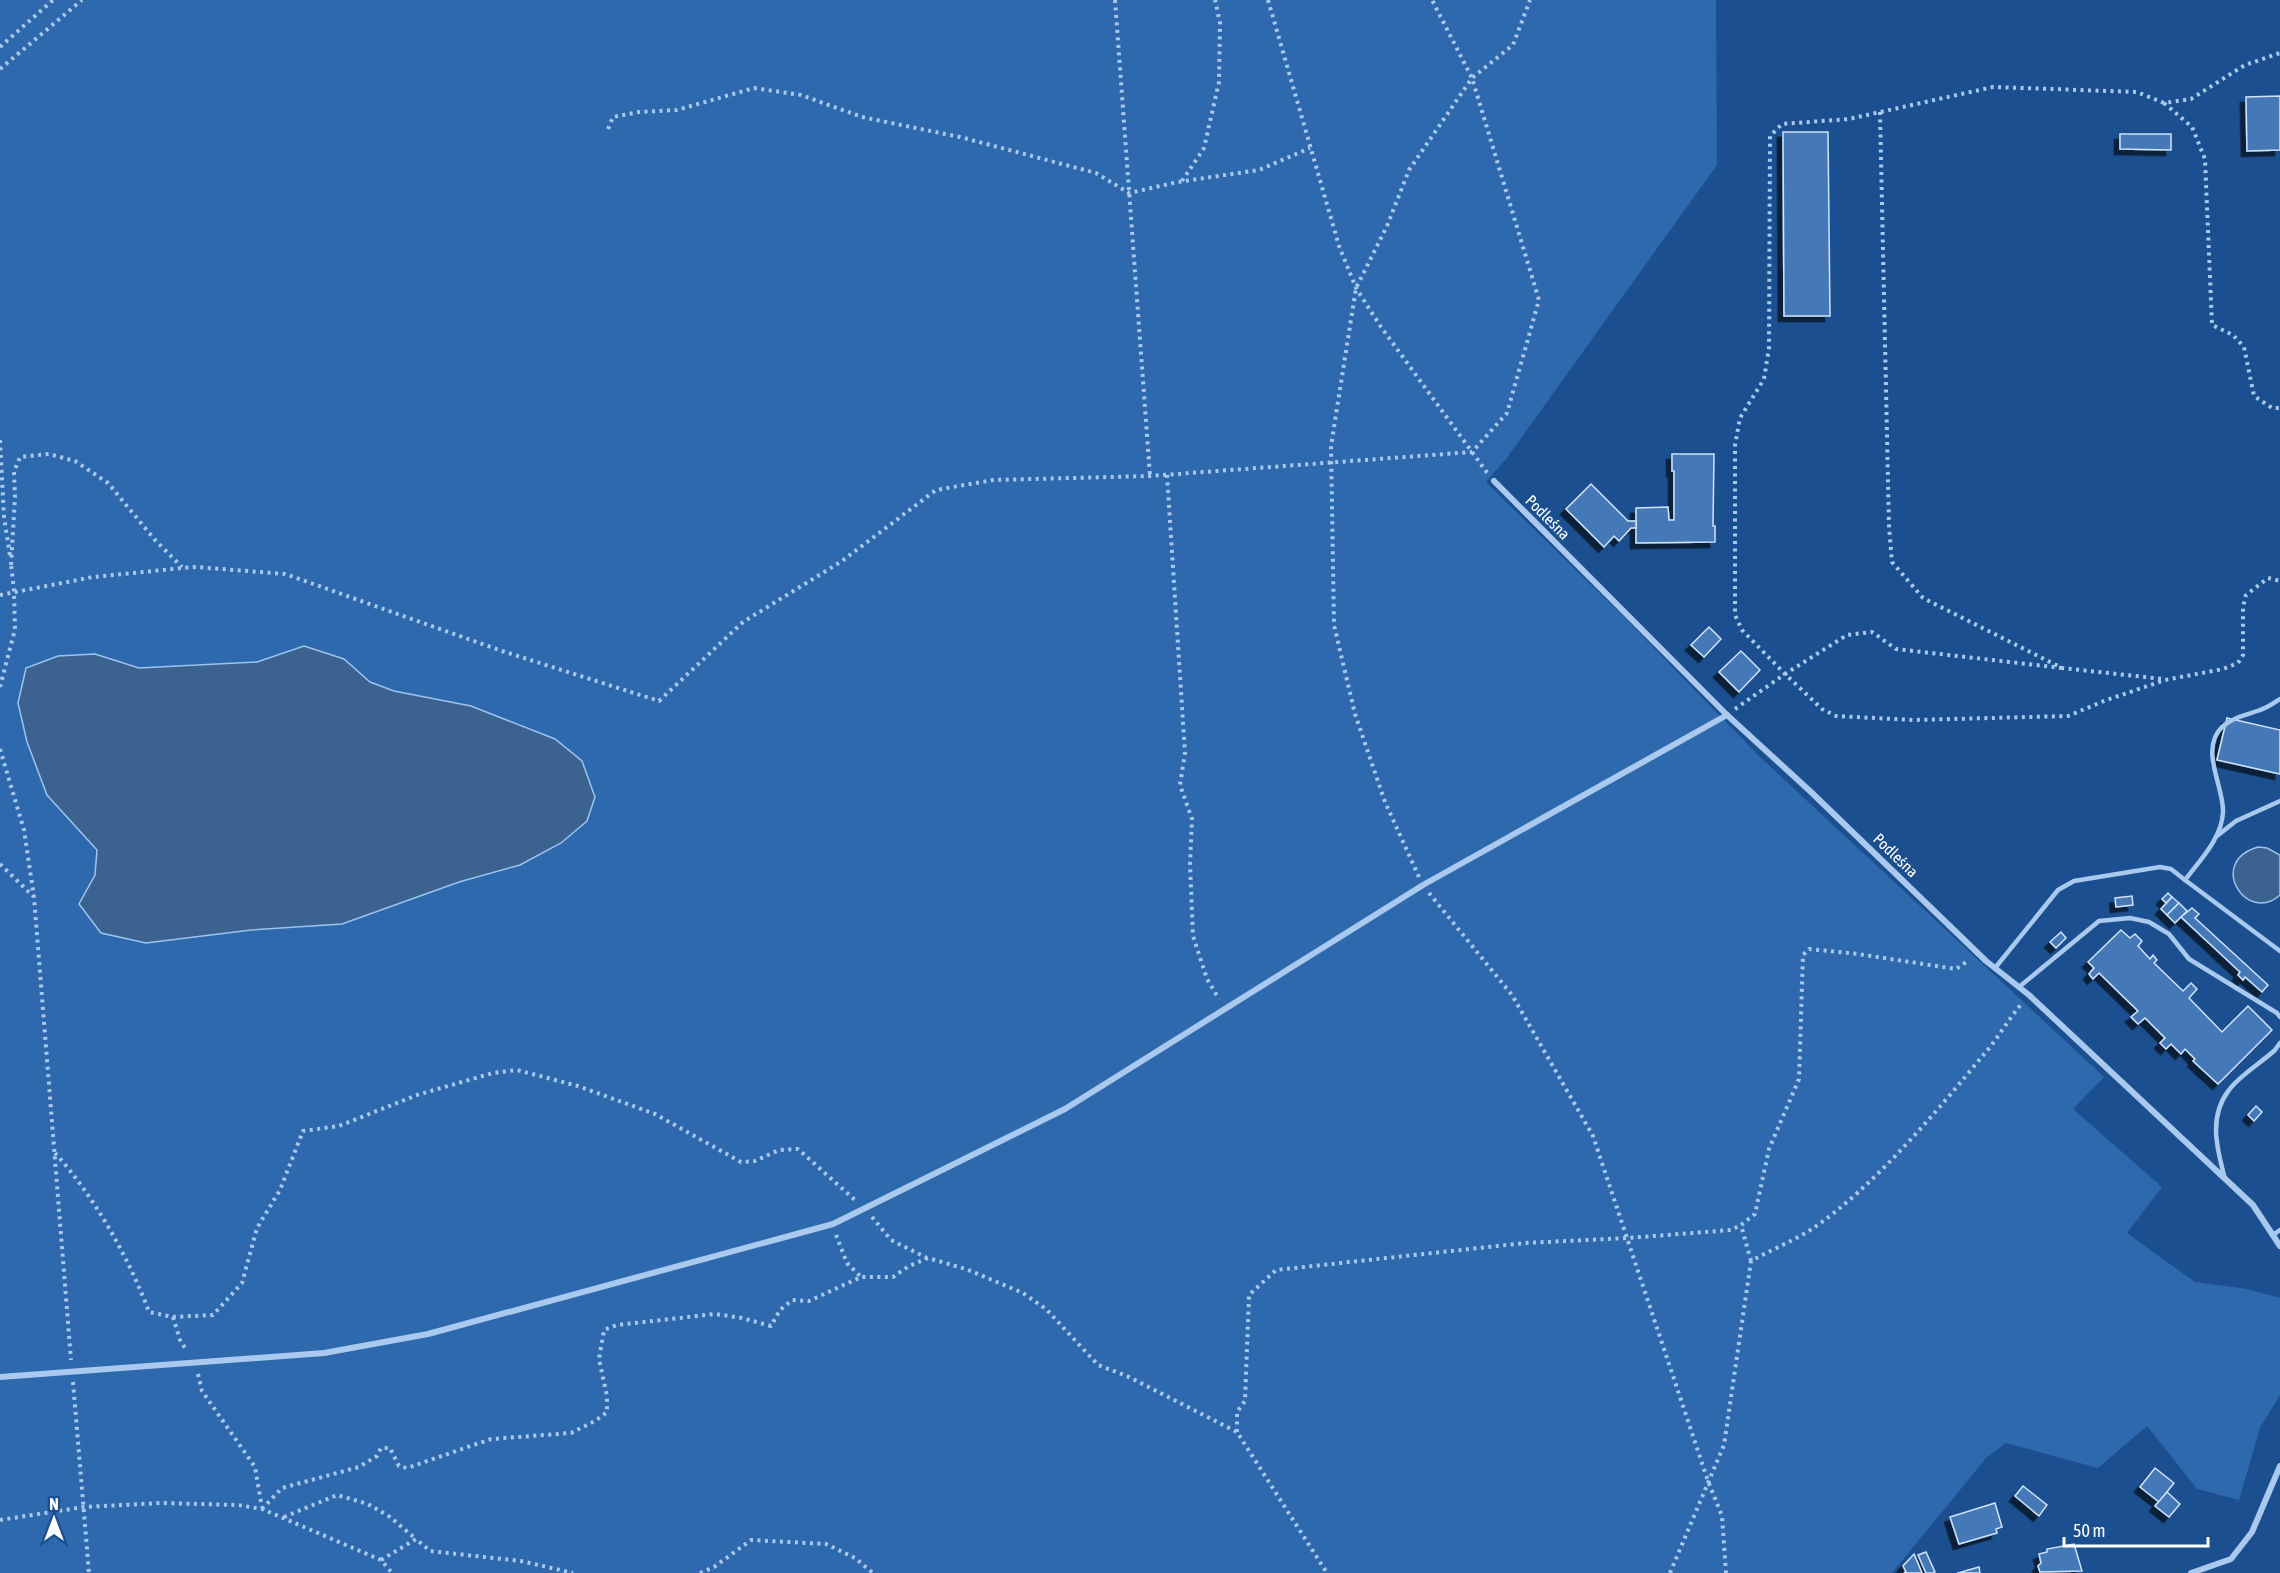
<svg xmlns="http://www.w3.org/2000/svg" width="2280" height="1573" font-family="'Asap Condensed',sans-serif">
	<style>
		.green { fill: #2e69ad; fill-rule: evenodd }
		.water { fill: #3c6290; stroke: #9cc4f0; stroke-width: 1.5 }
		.building { fill: #4478b7; stroke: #cfe3fa; stroke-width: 1.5; filter: url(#shadow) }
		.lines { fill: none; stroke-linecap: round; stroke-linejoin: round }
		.path { stroke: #a9c9ee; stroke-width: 4; stroke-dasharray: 3 4.5; stroke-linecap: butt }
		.lane { stroke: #a9c9ee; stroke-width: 4.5 }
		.street { stroke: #a9c9ee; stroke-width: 6 }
		.labels { text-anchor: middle; stroke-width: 4.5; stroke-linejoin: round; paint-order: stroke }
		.street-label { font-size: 16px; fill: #fff; stroke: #1b4f8f }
	</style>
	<defs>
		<filter id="shadow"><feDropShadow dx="-5.5" dy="5.5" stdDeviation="0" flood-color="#0009"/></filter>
	</defs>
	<rect width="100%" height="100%" fill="#1b4f8f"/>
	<path class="green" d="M0 0H1716L1717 165 1506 459 1486 482 1624 617 1759 756 2104 1077 2073 1109 2162 1187 2127 1233 2195 1282 2247 1289 2280 1298V1395L2260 1428 2239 1500 2197 1489 2147 1426 2098 1468 2006 1443 1987 1457 1892 1573H0ZM304 646 344 659 370 682 394 691 471 706 595 797 587 821 561 843 520 865 459 882 342 924 251 930 79 904 95 875 97 850 47 795 27 742 18 703 95 654 139 668 257 662Z"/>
	<g class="water">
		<path d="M304 646 344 659 370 682 394 691 471 706 555 739 582 761 595 797 587 821 561 843 520 865 459 882 342 924 251 930 146 943 101 933 79 904 95 875 97 850 47 795 27 742 18 703 26 668 58 656 95 654 139 668 257 662Z"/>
		<path d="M2258 847 2267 848 2280 855V895C2247 925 2206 862 2258 847Z"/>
	</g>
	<g class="building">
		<path d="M2280 96V150L2247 151 2246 97Z"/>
		<path d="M1783 132H1828L1830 316H1784Z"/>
		<path d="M2120 134H2171V150L2120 149Z"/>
		<path d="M1672 454H1714L1713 526H1715V542L1636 543V508L1668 507 1669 520H1674V471H1672Z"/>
		<path d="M1591 484 1628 521H1636V528H1631L1619 541 1614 536 1604 547 1566 509Z"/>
		<path d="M1709 627 1721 639 1704 657 1691 645Z"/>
		<path d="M1741 651 1760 670 1739 692 1719 672Z"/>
		<path d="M2227 718 2280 730V774L2217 760Z"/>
		<path d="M2168 893 2172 897 2166 903 2162 899Z"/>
		<path d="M2132 896 2133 905 2116 907 2115 898Z"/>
		<path d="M2172 897 2179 903 2167 915 2161 909Z"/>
		<path d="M2179 903 2187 911 2175 923 2167 915Z"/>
		<path d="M2192 908 2199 914 2195 918 2268 985 2262 992 2245 977 2243 980 2238 975 2240 972 2181 917Z"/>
		<path d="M2121 930 2130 938 2135 934 2142 941 2138 946 2150 959 2153 955 2157 960 2154 963 2183 991 2191 983 2197 989 2189 998 2222 1032 2248 1006 2272 1030 2218 1084 2193 1061 2195 1059 2185 1049 2181 1054 2171 1044 2166 1049 2160 1043 2165 1038 2145 1018 2138 1024 2131 1017 2138 1011 2099 973 2093 979 2089 974 2094 968 2088 962Z"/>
		<path d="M2061 932 2066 938 2056 948 2050 942Z"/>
		<path d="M2256 1106 2262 1112 2254 1121 2248 1115Z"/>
		<path d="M2155 1468 2174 1483 2159 1502 2140 1487Z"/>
		<path d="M2023 1486 2047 1505 2039 1516 2015 1496Z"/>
		<path d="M2167 1492 2180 1504 2169 1517 2155 1506Z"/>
		<path d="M1995 1503 2002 1527 1996 1529 1997 1533 1959 1544 1950 1517Z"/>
		<path d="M2074 1544 2082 1571 2040 1572 2038 1566 2041 1563 2039 1554 2047 1552V1549Z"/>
		<path d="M1926 1552 1935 1572 1933 1573H1926L1918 1555Z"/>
		<path d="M1914 1554 1922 1573H1904L1906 1572 1903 1566Z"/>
		<path d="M1979 1567 1980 1573H1957H1958Z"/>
	</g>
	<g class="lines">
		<g class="path">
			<path d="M1115 0 1150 476"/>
			<path d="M1268 0 1339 246 1356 288 1381 327 1488 474"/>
			<path d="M0 47 53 0"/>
			<path d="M0 69 82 0"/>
			<path d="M2164 103 2192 127 2205 159 2212 325 2233 335 2244 347 2254 396 2272 408H2280"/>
			<path d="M1880 112 1889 527 1892 562 1923 598 2062 668 2163 679"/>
			<path d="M608 129 613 117 639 112 677 110 754 88 801 95 862 117 960 137 1096 173 1129 193 1178 182 1259 170 1310 148"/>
			<path d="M1182 181 1204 148 1219 82 1220 23 1215 0"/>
			<path d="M0 440 4 517 10 556"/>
			<path d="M1167 475 1185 753 1180 785 1192 819 1190 864 1193 936 1207 979 1219 999"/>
			<path d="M11 565 15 497 14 472 20 457 49 454 75 461 108 483 155 540 182 567"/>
			<path d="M0 595 93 577 182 568 196 567 285 574 502 651 659 701 743 622 842 561 936 490 993 480 1150 476 1472 452 1507 413 1539 300 1472 78 1432 0"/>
			<path d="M2062 668 1896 649 1872 632 1847 635 1785 674 1822 709 1836 716 1913 720 2068 716 2104 701 2165 680 2223 669 2238 663 2243 655V607L2246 595 2268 578 2280 581"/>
			<path d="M0 687 15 629 14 591 11 564"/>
			<path d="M1735 709 1785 674 1742 630 1735 615V445L1740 418 1764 379 1769 348 1770 136 1782 124 1849 119 1993 87 2137 92 2164 103 2191 99 2245 65 2280 53"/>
			<path d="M0 749 24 830 34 897 71 1360"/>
			<path d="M0 864 33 896"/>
			<path d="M1419 877 1385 802 1355 714 1334 625 1331 446 1356 288 1387 226 1409 170 1472 78 1513 45 1530 0"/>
			<path d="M1429 893 1512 995 1593 1136 1708 1481 1722 1516 1726 1573"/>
			<path d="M55 1153C94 1196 129 1258 149 1312L173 1317 213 1315 242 1283 257 1228 280 1190 303 1131 339 1126 417 1095 493 1073 517 1070 578 1086 655 1114 741 1162 755 1161 779 1150 798 1149 856 1201"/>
			<path d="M872 1217 891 1240 927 1258"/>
			<path d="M836 1235 847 1263 861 1277"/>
			<path d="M1751 1261 1741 1225 1755 1214 1769 1149 1799 1079 1803 955 1809 949 1858 954 1956 969 1969 960"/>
			<path d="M173 1317 180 1340 187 1351"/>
			<path d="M198 1374 202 1391 255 1467 262 1508"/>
			<path d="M73 1382 89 1573"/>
			<path d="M1237 1432V1412L1245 1401 1249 1295 1276 1270 1525 1243 1628 1238 1731 1230 1741 1225"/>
			<path d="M262 1509 282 1488 359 1467 377 1456 381 1448H390L399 1466 407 1468 491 1439 571 1433 595 1421 607 1412V1396L599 1359 604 1330 617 1325 715 1314 742 1318 771 1326 780 1310 792 1300 809 1301 861 1277H893L909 1266 928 1258 966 1269 1023 1293 1046 1309 1098 1365 1127 1376 1237 1432 1327 1573"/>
			<path d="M284 1517 337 1495 368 1504 390 1517 416 1539"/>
			<path d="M0 1520 84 1507 161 1503 238 1505 262 1509 381 1560 392 1573"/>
			<path d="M381 1560 416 1539 430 1551 521 1561 573 1573"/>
			<path d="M700 1573 714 1567 751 1540 826 1544 855 1558 873 1573"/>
			<path d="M1670 1573 1724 1445 1751 1261C1771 1250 1793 1241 1812 1229 1874 1187 1937 1111 1985 1053 1999 1037 2009 1018 2023 1002"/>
		</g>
		<g class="lane">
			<path d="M2217 836 2236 821 2280 801"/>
			<path d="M2185 880C2200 860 2222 838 2223 812 2224 786 2199 750 2222 727 2233 717 2247 715 2260 710 2267 708 2274 703 2280 699"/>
			<path d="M1995 968 2058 890 2074 881 2160 867 2171 869 2185 880 2280 951"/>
			<path d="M2019 987 2099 921 2130 918 2149 922 2169 934 2189 959 2277 1013 2280 1017"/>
			<path d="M2225 1179C2217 1149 2208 1117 2229 1090 2239 1076 2262 1062 2275 1050L2280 1043"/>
			<path d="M2273 1235 2280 1230"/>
		</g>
		<g class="street">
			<path d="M1494 481 1727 715 1811 792 1986 961 2029 995 2253 1205 2280 1246"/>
			<path d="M0 1377 324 1353 428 1334 833 1224 1065 1109 1423 885 1727 715"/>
			<path d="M2191 1573 2231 1559 2252 1532 2280 1466"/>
		</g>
	</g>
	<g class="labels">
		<g class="street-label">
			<text transform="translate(1548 517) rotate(45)" y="6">Podleśna</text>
			<text transform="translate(1896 855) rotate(44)" y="6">Podleśna</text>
		</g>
	</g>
	<g transform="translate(54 1519)" stroke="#1b4f8f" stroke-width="4.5" paint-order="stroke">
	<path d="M0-4.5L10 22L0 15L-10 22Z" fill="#ffffff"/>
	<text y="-9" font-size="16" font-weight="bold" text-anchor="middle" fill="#ffffff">N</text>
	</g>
	<path d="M2064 1537v9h144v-9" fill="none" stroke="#ffffff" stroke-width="3"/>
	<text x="2073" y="1537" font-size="18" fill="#ffffff" stroke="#1b4f8f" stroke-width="4.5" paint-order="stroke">50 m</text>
</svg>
